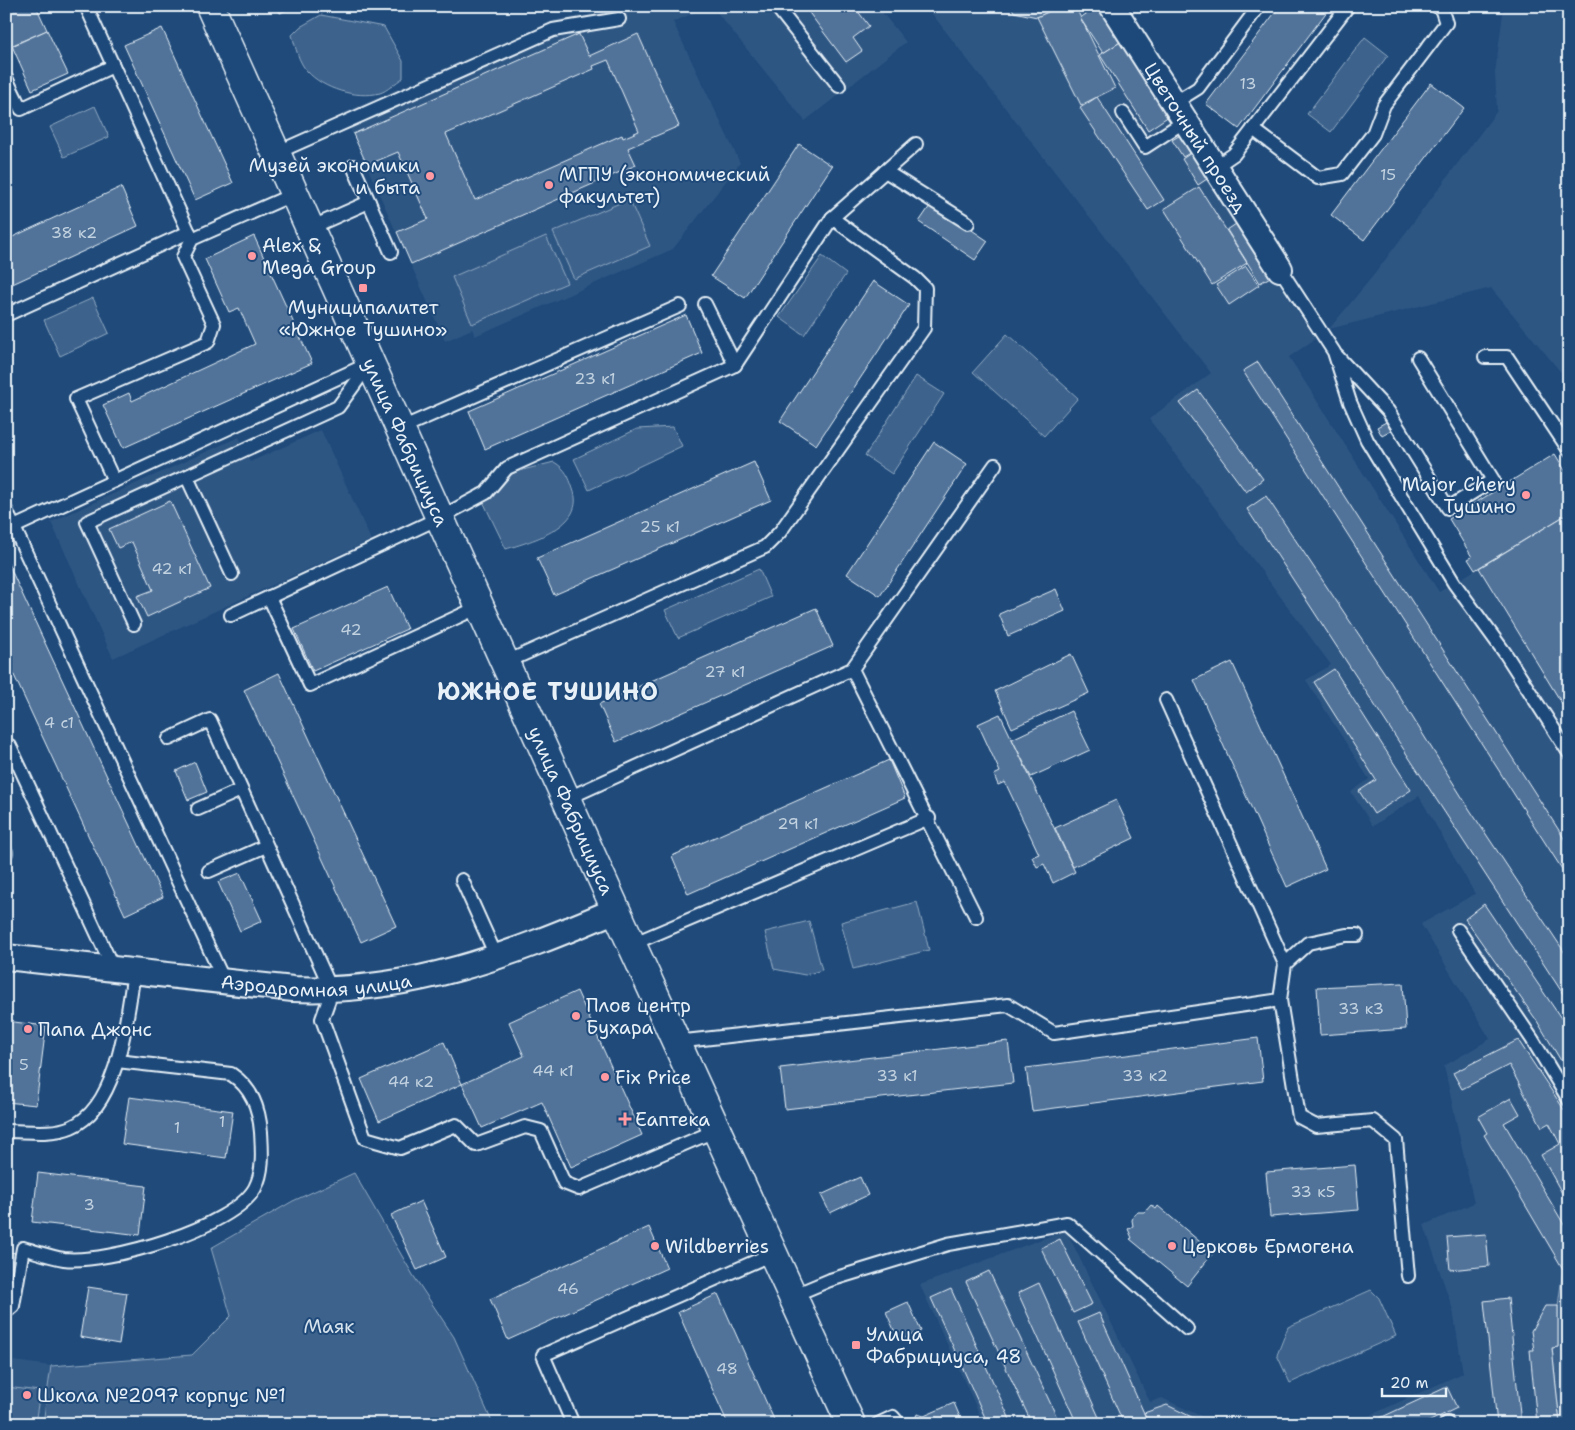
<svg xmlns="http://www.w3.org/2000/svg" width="1575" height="1430" font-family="'Shantell Sans',sans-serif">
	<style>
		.built { fill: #2e5683 }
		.green { fill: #3c628c; stroke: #92aac2 }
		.building { fill: #517399; stroke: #e8f1f8; fill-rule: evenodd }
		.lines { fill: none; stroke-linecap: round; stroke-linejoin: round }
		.lane-casing { stroke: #e8f1f8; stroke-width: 16 }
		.street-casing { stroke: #e8f1f8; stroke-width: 28 }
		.secondary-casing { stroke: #e8f1f8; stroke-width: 31 }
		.lane { stroke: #1f4a7a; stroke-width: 12 }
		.street { stroke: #1f4a7a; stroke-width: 24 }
		.secondary { stroke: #1f4a7a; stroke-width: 28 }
		.poi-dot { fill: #ff9aa2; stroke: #1f4a7a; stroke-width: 2 }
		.labels { text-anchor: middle; stroke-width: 4; stroke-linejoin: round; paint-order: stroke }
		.number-label { font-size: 16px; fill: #c2d2e0 }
		.street-label { font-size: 19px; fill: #e8f1f8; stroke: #1f4a7a }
		.poi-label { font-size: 19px; fill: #e8f1f8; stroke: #1f4a7a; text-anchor: start }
		.park-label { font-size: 19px; fill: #d7e3ed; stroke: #1f4a7a }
		.district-label { font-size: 24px; font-weight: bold; letter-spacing: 1px; fill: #e8f1f8; stroke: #1f4a7a }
	</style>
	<rect width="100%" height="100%" fill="#1f4a7a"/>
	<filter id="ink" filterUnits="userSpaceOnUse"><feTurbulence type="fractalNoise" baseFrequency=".02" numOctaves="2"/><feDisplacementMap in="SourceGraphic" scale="10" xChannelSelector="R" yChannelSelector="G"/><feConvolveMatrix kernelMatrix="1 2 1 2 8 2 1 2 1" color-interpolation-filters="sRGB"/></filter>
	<g filter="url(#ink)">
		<g class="built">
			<path d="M618 6H710L673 22 740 163 673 249 475 336 472 329 445 341 343 113 555 20 620 10Z"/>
			<path d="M712 6H877L906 42 805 121Z"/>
			<path d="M926 6H1102L1315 339 1289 357 1439 592 1569 513V1424H1351L1463 1373 1453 1310 1424 1225 1474 1203 1444 1066 1490 1039 1421 924 1475 894 1419 796 1373 826 1351 792 1369 779 1306 680 1331 665 1149 419 1211 373Z"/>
			<path d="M1504 6H1569V382L1491 288 1329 329 1373 276 1497 111 1495 73Z"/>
			<path d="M321 430 371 540 113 658 51 522 239 437 250 462Z"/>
			<path d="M1066 1230 1150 1402 1162 1398 1218 1424H984L920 1285Z"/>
			<path d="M6 1360 51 1366 43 1424H6Z"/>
		</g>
		<g class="green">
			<path d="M321 15 384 27 403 61V78C396 82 387 91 380 93 356 99 323 89 307 71 298 61 296 48 292 35L300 27Z"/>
			<path d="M1365 37 1388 55 1331 132 1307 114Z"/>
			<path d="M95 106 109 137 64 157 50 127Z"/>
			<path d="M629 199 650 246 574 279 553 232Z"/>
			<path d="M546 236 567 283 472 324 452 277Z"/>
			<path d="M822 256 846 274 804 335 779 317Z"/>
			<path d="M93 298 109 333 60 356 44 320Z"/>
			<path d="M1007 334 1078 398 1044 436 973 372Z"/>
			<path d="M916 376 944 394 892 474 865 456Z"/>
			<path d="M673 427 682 446 589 490 574 459 637 429Z"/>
			<path d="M554 462C566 469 569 477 573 489 587 526 532 541 506 549L477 489 519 471Z"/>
			<path d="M759 569 771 597 678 638 665 610Z"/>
			<path d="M917 902 929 950 853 969 841 922Z"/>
			<path d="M809 921 822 970 805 975 774 969 765 932Z"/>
			<path d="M354 1173 413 1275 454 1337 493 1424H43L51 1366 192 1355 231 1316 211 1248 293 1201Z"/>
			<path d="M1569 1266V1424H1560L1552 1348 1558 1347V1306L1563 1269Z"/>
			<path d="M1371 1290 1379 1298 1396 1336 1290 1383 1277 1355 1288 1327Z"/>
			<path d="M6 1387 40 1391 35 1424H6Z"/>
		</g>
		<g class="building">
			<path d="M6 6H36L47 30 6 48Z"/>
			<path d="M277 6H296L280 13Z"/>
			<path d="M804 6H854L869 26 853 38 862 51 846 62Z"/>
			<path d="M1011 6H1061L1037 17 1014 12Z"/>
			<path d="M1061 6H1075L1115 88 1081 105 1037 17Z"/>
			<path d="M1098 6 1122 41 1103 53 1080 18Z"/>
			<path d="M1280 6H1331L1239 129 1206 104Z"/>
			<path d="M162 28 233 183 195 200 124 45Z"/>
			<path d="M47 30 68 74 32 90 12 46Z"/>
			<path d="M579 34 589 56 638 34 679 126 628 148 636 165 411 264 397 232 428 219 398 152 367 165 353 134ZM608 60 639 131 623 138 622 135 475 200 446 134 594 69 593 66Z"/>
			<path d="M1122 41 1169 116 1148 130 1100 55Z"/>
			<path d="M1431 83 1464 108 1364 240 1331 215Z"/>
			<path d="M1097 97 1164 200 1148 210 1080 108Z"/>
			<path d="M1182 134 1193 151 1183 157 1172 140Z"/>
			<path d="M799 144 832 166 745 298 711 276Z"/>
			<path d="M1194 151 1210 177 1198 185 1182 159Z"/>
			<path d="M121 187 138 226 6 287V240Z"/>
			<path d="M1199 187 1247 263 1212 285 1164 209Z"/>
			<path d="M932 203 988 241 975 260 919 222Z"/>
			<path d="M1239 222 1272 276 1260 283 1227 230Z"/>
			<path d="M254 236 312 363 123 448 103 405 129 393 132 401 255 344 239 308 229 312 205 259Z"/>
			<path d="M1246 266 1259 285 1229 305 1216 285Z"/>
			<path d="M873 281 909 305 816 445 780 421Z"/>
			<path d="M686 315 702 353 485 449 469 411Z"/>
			<path d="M1258 362 1569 846V880L1243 371Z"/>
			<path d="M1198 390 1263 479 1246 492 1180 403Z"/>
			<path d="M1386 422 1391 431 1382 436 1377 427Z"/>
			<path d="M934 442 967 464 880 596 847 574Z"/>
			<path d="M1555 454 1569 477V513L1475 570 1468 559 1472 557 1449 519Z"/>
			<path d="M754 462 771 500 554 595 537 558Z"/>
			<path d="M1266 496 1388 678 1470 810 1569 959V1003L1247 509Z"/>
			<path d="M170 501 210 588 147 617 137 596 153 590 132 542 118 548 109 529Z"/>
			<path d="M1569 513V715L1479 568Z"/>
			<path d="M6 559 163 897 125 915 6 658Z"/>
			<path d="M388 587 407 629 313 671 294 629Z"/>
			<path d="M1056 589 1065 611 1008 636 999 614Z"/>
			<path d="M816 608 833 646 616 742 599 704Z"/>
			<path d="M1071 654 1089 693 1012 728 995 691Z"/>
			<path d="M1232 662 1326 869 1287 887 1194 680Z"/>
			<path d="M1334 669 1411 790 1374 814 1359 791 1376 780 1314 682Z"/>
			<path d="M279 673 396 926 361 942 244 690Z"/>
			<path d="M1071 711 1090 750 1031 777 1012 739Z"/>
			<path d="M1000 714 1075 872 1053 883 1044 864 1037 867 1032 857 1039 854 1005 782 998 785 994 775 1000 772 978 724Z"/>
			<path d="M889 760 905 798 688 894 672 856Z"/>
			<path d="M195 762 207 792 188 800 176 771Z"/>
			<path d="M1116 800 1134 838 1073 867 1055 828Z"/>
			<path d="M240 873 262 921 240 931 218 882Z"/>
			<path d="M1484 904 1569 1030V1074L1537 1021 1465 919Z"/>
			<path d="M1403 983 1406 1029 1320 1035 1317 987Z"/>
			<path d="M577 991 642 1135 571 1167 542 1102 482 1128 462 1084 524 1056 509 1022Z"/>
			<path d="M6 1021 46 1026 36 1105 6 1102Z"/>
			<path d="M1258 1038 1263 1081 1032 1111 1026 1068Z"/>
			<path d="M1518 1040 1569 1117V1206L1541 1155 1560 1144 1549 1123 1542 1127 1509 1065 1462 1089 1453 1073Z"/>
			<path d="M1008 1041 1013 1083 785 1109 780 1068Z"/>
			<path d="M444 1042 462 1084 379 1121 361 1079Z"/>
			<path d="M129 1097 233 1111 226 1158 122 1144Z"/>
			<path d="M1511 1098 1520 1114 1504 1123 1569 1233V1266L1563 1269 1484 1135 1487 1133 1478 1117Z"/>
			<path d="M1355 1165 1359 1210 1270 1217 1266 1172Z"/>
			<path d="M38 1173 146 1186 140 1235 32 1222Z"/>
			<path d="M860 1177 868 1195 830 1213 821 1195Z"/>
			<path d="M421 1201 446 1257 417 1270 391 1215Z"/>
			<path d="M1151 1205 1156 1209 1158 1206 1213 1253 1187 1286 1130 1239 1132 1238 1128 1229 1133 1226 1132 1220 1134 1215 1138 1212H1145Z"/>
			<path d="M649 1227 667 1268 508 1340 490 1299Z"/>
			<path d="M1486 1234 1489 1266 1450 1270 1447 1237Z"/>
			<path d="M1060 1239 1092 1304 1073 1313 1041 1248Z"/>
			<path d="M6 1252 18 1253 12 1302 6 1301Z"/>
			<path d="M989 1271 1060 1424H1032L966 1282Z"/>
			<path d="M1039 1283 1102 1424H1077L1018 1293Z"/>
			<path d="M88 1287 127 1293 119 1344 80 1337Z"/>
			<path d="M951 1289 1012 1424H988L931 1298Z"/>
			<path d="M718 1294 776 1424H728L692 1344 678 1312Z"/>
			<path d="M1508 1298 1521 1424H1497L1484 1301Z"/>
			<path d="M908 1302 921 1331 899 1341 886 1312Z"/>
			<path d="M1545 1306H1558V1347L1552 1348 1560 1424H1537L1530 1350H1534L1531 1331Z"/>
			<path d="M1099 1313 1144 1413 1148 1424H1124L1078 1322Z"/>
			<path d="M1447 1387 1457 1408 1424 1424H1367Z"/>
			<path d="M954 1403 963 1424H919L914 1421 917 1414 924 1416Z"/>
			<path d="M1167 1405 1206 1424H1148L1144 1413Z"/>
		</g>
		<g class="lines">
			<g class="lane-casing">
				<g id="lane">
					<path d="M86 6 192 239"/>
					<path d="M776 6 839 86"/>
					<path d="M6 78 21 109 113 66"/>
					<path d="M1174 103 1198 88 1259 6"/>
					<path d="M1123 113 1145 147 1185 121"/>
					<path d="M1253 129 1318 178 1342 174 1373 134 1384 105 1446 23 1441 8 1436 6"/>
					<path d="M276 153 553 30 619 19"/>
					<path d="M1215 167 1234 154 1348 6"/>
					<path d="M885 171 968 223"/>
					<path d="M369 202 391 252"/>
					<path d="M310 228 369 202 353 166"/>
					<path d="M1280 269 1334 352 1350 402 1367 440 1454 583 1505 653 1569 753"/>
					<path d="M705 304 735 365"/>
					<path d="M6 315 189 232"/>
					<path d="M1337 356 1388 411 1448 508 1493 480 1418 358"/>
					<path d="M1485 357H1507L1569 450"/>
					<path d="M399 429 680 306"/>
					<path d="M187 477 232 574"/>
					<path d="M114 481 76 399 208 342 214 324 183 257 192 239 294 194"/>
					<path d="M6 510 225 983"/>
					<path d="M14 527 368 364"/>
					<path d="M269 597 310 685 479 607"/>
					<path d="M231 615 439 518 486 493 507 468 735 365 832 218 916 144"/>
					<path d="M134 624 87 522 338 407 370 363"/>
					<path d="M504 663 765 547 780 532 924 328 925 288 915 278 832 218"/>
					<path d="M852 669 976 917"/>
					<path d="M1166 700 1285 964"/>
					<path d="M169 739 210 720 332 991 322 1019 365 1138 400 1148 456 1125 476 1145 525 1127 541 1131 564 1183 579 1189 717 1130"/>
					<path d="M10 746 114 970"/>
					<path d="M566 799 852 669 995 465"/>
					<path d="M198 809 241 790"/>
					<path d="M6 852V853"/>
					<path d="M209 871 266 846"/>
					<path d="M462 880 497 958"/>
					<path d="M1458 930 1532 1039 1569 1100"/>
					<path d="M632 944 929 818"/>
					<path d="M1280 1000 1299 1117 1316 1126 1373 1121 1396 1140 1408 1276"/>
					<path d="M676 1042 1008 1005 1054 1033 1280 1000 1285 964 1308 943 1346 935H1357"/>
					<path d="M6 1131C27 1131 52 1135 71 1127 119 1107 127 1016 134 972"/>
					<path d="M792 1296 830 1280 948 1244 1067 1223 1187 1329"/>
					<path d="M6 1312 13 1306 23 1248C37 1252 51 1257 64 1259 107 1264 233 1228 255 1188 264 1171 262 1150 261 1132 259 1108 252 1088 231 1074L117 1061"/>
					<path d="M573 1424 543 1355 772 1254"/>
					<path d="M878 1424 893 1417 899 1424"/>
					<path d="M1446 1424 1447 1423"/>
				</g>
			</g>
			<g class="street-casing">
				<g id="street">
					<path id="s1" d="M1112 6 1280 269"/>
					<path id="s2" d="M6 957 293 989C411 994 510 955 616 910"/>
				</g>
			</g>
			<g class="secondary-casing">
				<g id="secondary">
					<path id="s3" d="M210 6 616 910 851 1424"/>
				</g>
			</g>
			<use href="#lane" class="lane"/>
			<use href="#street" class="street"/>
			<use href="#secondary" class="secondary"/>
		</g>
	</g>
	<g class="poi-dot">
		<circle cx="430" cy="176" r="5"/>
		<circle cx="549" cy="185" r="5"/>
		<circle cx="252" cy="256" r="5"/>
		<rect x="358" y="283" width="10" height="10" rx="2.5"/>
		<circle cx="1526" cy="495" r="5"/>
		<circle cx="576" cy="1016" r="5"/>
		<circle cx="28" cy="1029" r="5"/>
		<circle cx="605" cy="1077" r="5"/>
		<path d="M622.5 1111.5h5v5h5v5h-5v5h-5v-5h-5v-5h5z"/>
		<circle cx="655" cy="1246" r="5"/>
		<circle cx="1172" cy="1246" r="5"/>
		<rect x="851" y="1340" width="10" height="10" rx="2.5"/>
		<circle cx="27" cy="1395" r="5"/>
	</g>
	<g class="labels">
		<g class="number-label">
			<text x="1248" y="89">13</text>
			<text x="1388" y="180">15</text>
			<text x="74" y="238">38 к2</text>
			<text x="595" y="384">23 к1</text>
			<text x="660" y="532">25 к1</text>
			<text x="172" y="574">42 к1</text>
			<text x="351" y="635">42</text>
			<text x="725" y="677">27 к1</text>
			<text x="59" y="728">4 с1</text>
			<text x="798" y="829">29 к1</text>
			<text x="1361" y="1014">33 к3</text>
			<text x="24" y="1070">5</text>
			<text x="553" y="1076">44 к1</text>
			<text x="897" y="1081">33 к1</text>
			<text x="1145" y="1081">33 к2</text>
			<text x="411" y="1087">44 к2</text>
			<text x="222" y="1127">1</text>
			<text x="177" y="1133">1</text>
			<text x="1313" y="1197">33 к5</text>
			<text x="89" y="1210">3</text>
			<text x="568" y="1294">46</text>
			<text x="727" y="1374">48</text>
		</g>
		<g class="street-label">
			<text dy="7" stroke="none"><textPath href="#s1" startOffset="156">Цветочный проезд</textPath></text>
			<text dy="7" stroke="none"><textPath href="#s3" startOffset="478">улица Фабрициуса</textPath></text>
			<text dy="7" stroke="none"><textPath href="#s3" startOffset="882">улица Фабрициуса</textPath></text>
			<text dy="7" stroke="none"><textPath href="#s2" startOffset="312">Аэродромная улица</textPath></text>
		</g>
		<g class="poi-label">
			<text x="420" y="172" text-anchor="end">Музей экономики<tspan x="420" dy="22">и быта</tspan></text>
			<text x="559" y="181">МГПУ (экономический<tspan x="559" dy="22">факультет)</tspan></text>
			<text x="262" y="252">Alex &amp;<tspan x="262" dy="22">Mega Group</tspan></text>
			<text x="363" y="314" text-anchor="middle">Муниципалитет<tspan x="363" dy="22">«Южное Тушино»</tspan></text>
			<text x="1516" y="491" text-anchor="end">Major Chery<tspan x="1516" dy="22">Тушино</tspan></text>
			<text x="586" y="1012">Плов центр<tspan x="586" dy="22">Бухара</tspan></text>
			<text x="38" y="1036">Папа Джонс</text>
			<text x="615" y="1084">Fix Price</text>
			<text x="635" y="1126">Еаптека</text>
			<text x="665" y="1253">Wildberries</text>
			<text x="1182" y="1253">Церковь Ермогена</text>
			<text x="866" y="1341">Улица<tspan x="866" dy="22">Фабрициуса, 48</tspan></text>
			<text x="37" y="1402">Школа №2097 корпус №1</text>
		</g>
		<g class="park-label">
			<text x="329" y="1333">Маяк</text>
		</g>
		<g class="district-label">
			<text x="548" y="700">ЮЖНОЕ ТУШИНО</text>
		</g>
	</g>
	<rect width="1575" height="1430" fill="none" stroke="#1f4a7a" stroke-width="25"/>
	<rect x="12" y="12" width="1550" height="1405" fill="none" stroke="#e8f1f8" stroke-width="2" filter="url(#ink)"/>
	<path d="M1382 1388v8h64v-8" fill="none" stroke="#e8f1f8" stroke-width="2.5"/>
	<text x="1390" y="1388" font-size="15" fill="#e8f1f8" stroke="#1f4a7a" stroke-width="4" paint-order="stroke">20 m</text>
</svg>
